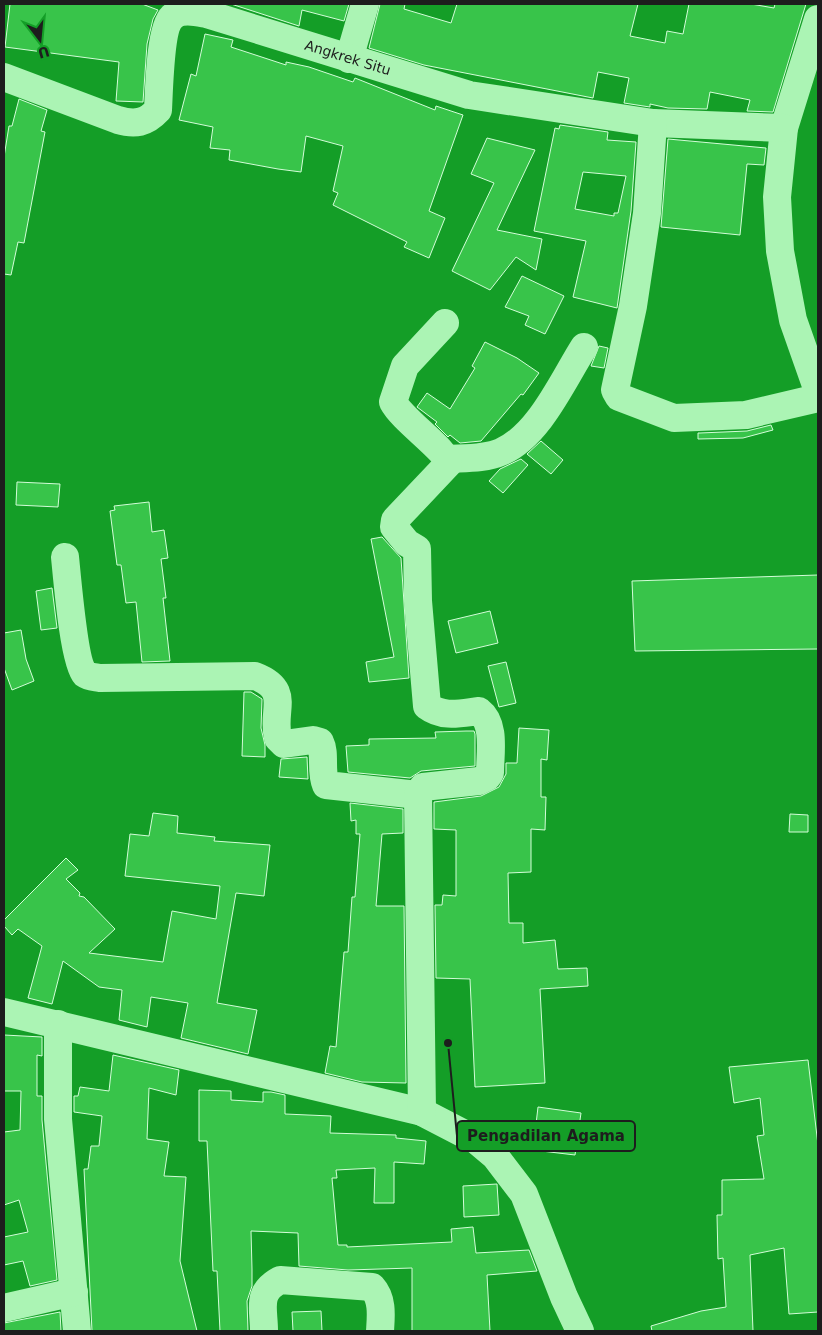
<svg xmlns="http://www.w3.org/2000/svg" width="822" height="1335" font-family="'DejaVu Sans',sans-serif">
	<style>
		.building { fill: #38c44a; stroke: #d3fdd8; fill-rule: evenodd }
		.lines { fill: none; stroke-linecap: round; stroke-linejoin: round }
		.minor { stroke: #abf4b4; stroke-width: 28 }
		.labels { text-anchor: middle; stroke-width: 4.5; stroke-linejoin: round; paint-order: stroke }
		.street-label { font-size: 14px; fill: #1d1d1d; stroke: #149e27 }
		.leader { fill: none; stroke: #1d1d1d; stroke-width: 2 }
		.callout-dot { fill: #1d1d1d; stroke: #149e27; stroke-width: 2 }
		.callout { fill: #149e27; stroke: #1d1d1d; stroke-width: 2 }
		.callout-label { font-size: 15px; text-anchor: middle; font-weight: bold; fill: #1d1d1d }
	</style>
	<rect width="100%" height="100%" fill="#149e27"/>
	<g class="building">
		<path d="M10 4H142L158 10 153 19 147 44 143 102 116 101 119 62 5 47Z"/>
		<path d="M231 4H349L344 21 302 10 299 26Z"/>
		<path d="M380 4H405L404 9 451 23 457 4H638L630 36 665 43 667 31 683 34 689 4H751L774 8 775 4H806L773 112 747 111 750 100 710 92 707 109 668 108 650 104V107L624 103 629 78 598 72 593 98 424 65 369 48Z"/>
		<path d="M205 34 233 40 231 47 286 65V62L309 67 353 82 355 78 435 110 436 106 463 115 429 211 445 218 429 258 404 247 407 242 333 205 338 193 333 191 343 146 306 136 301 172 278 169 229 160 230 150 210 148 213 127 179 120 191 74 196 76Z"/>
		<path d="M19 99 47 110 41 131 45 132 24 243 18 242 11 275 4 274V157L9 126H12Z"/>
		<path d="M560 125 608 132 607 140 636 142 631 211 617 308 573 297 586 241 534 231 555 128 559 129ZM583 172 626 176 618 213H614V216L575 209Z"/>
		<path d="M487 138 535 150 497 230 542 239 536 270 516 257 490 290 452 271 494 183 471 174Z"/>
		<path d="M668 139 766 148 764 165 747 164 740 235 661 227Z"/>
		<path d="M522 276 564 296 545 334 525 325 529 316 505 307Z"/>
		<path d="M485 342 517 358 539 373 523 395 521 394 481 441 460 443 450 435 448 437 435 424 437 422 417 407 427 393 450 409 475 368 472 366Z"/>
		<path d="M599 346 608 348 604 368 591 366Z"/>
		<path d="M771 425 773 430 743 438 698 439V433H700L747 431Z"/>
		<path d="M541 441 563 460 551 474 527 454Z"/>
		<path d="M521 459 528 465 503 493 489 481 500 469Z"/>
		<path d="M17 482 60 484 58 507 16 505Z"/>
		<path d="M149 502 152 532 164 530 168 558 161 559 166 598H163L170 661 142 662 136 602 126 603 121 565H117L110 511 115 510 114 506Z"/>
		<path d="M382 537 401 558 409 678 369 682 366 662 394 657 371 539Z"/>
		<path d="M818 575V649L635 651 632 581Z"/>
		<path d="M52 588 57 628 41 630 36 591Z"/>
		<path d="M490 611 498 643 456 653 448 621Z"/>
		<path d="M21 630 26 659 34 681 12 690 4 668V633Z"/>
		<path d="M506 662 516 703 499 707 488 666Z"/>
		<path d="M244 692H251L262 699 261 728 265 745V757L242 756Z"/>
		<path d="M519 728 549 730 547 760 541 759V797H546L545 830 531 829V872L508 873 509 923H523V943L555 940 558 969 587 968 588 986 540 989 545 1083 475 1087 470 979 436 978 435 905H442L443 895 456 896V830L434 829V802L481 796 499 787 506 774V763H517Z"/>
		<path d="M466 731H474L475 734V766L421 771 410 778 348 772 346 746 369 745V739L436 738 435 732Z"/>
		<path d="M307 757 308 779 279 777 281 759Z"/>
		<path d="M350 803 403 809V833L382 834 376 906H404L406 1083 362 1082 325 1073 330 1046 336 1047 344 952H348L352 897H355L360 834H356V820L351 821Z"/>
		<path d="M153 813 178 816 177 833 215 837 214 841 270 845 264 896 236 893 217 1003 257 1010 248 1054 181 1038 188 1003 151 997 147 1027 119 1020 122 990 99 987 63 961 52 1004 28 998 42 946 18 929 12 935 4 926V920L66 858 78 870 66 879 80 893 79 896 84 897 115 929 89 953 163 962 172 911 216 919 220 886 125 876 130 834 149 836Z"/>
		<path d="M790 814 808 815V832H789Z"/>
		<path d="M4 1035 42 1037V1056L37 1055V1096H42V1120L57 1280 30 1286 23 1261 4 1265V1237L28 1232 19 1200 4 1205V1132L20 1130 21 1091H4Z"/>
		<path d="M113 1055 179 1070 176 1095 149 1088 147 1139 169 1142 164 1176 186 1177 180 1261 197 1331H92L84 1169H88L91 1146H99L102 1116 74 1112V1096H78L80 1087 109 1091Z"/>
		<path d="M808 1060 818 1145V1312L789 1314 784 1248 750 1255 753 1331H652L651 1326 701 1311 726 1307 723 1258 718 1259 717 1215H722V1180L764 1179 757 1136 764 1135 760 1098 734 1103 729 1067Z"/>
		<path d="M199 1090 231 1091V1100L263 1102V1092H271L285 1095V1114L331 1116 330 1133 396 1135V1138L426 1141 424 1164 394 1162V1203H374L375 1168 336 1170 337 1178H332L338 1245H347V1247L452 1242 451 1229 473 1227 476 1253 529 1250 537 1271 487 1275 490 1331H412V1268L348 1270 299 1266 298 1233 251 1231 252 1269V1286L247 1301 248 1331H220L217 1271H213L207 1141H199Z"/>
		<path d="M538 1107 581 1113 575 1155 533 1150Z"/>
		<path d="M497 1184 499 1215 464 1217 463 1186Z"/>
		<path d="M321 1311 322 1331H293L292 1312Z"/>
		<path d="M60 1312 61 1331H4V1323Z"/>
	</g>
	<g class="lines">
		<g class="minor">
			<path d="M818 19 784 128 777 197 780 251 793 320 818 391"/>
			<path d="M349 59 365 4"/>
			<path id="s1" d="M4 77 118 120C135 125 146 123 158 110 159 92 160 28 172 17 181 8 196 12 207 14L469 95 653 123 784 128"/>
			<path d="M653 123 647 213 633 306 615 390 619 397 674 418 746 415 818 398"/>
			<path d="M448 459C465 458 485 459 501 452 539 436 563 380 584 347"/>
			<path d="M65 557C67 576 74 663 85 674 89 677 95 677 100 678L255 676C292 690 271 710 278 738L284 744 313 740 320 742C326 754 320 771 326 785L418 795"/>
			<path d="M4 1012 422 1112 476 1140 495 1156 524 1194 564 1297 580 1331"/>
			<path d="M58 1024V1119L77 1331"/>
			<path d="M422 1112 418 795 423 787 479 781 487 777 490 773C490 753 496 724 479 711 461 713 443 718 427 706L418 601 417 549 407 543 394 527 395 520 448 464C447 450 403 421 393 402L405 366 445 323"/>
			<path d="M4 1308 74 1292"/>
			<path d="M264 1331C264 1308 256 1293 280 1280L372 1287C383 1299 381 1316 380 1331"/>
		</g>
	</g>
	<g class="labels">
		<g class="street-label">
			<text dy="5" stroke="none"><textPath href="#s1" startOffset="445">Angkrek Situ</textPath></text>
		</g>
	</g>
	<path class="leader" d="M448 1043L457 1136"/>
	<circle class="callout-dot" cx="448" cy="1043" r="5"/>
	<rect class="callout" x="457" y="1121" width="178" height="30" rx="5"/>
	<g class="callout-label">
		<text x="546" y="1141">Pengadilan Agama</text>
	</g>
	<rect width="822" height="1335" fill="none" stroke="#1d1d1d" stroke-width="10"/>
	<g transform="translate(40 40) rotate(164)" stroke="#149e27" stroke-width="4" paint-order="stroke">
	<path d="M0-4L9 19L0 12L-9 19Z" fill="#1d1d1d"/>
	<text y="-8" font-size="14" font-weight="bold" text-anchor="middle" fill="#1d1d1d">U</text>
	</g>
</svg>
